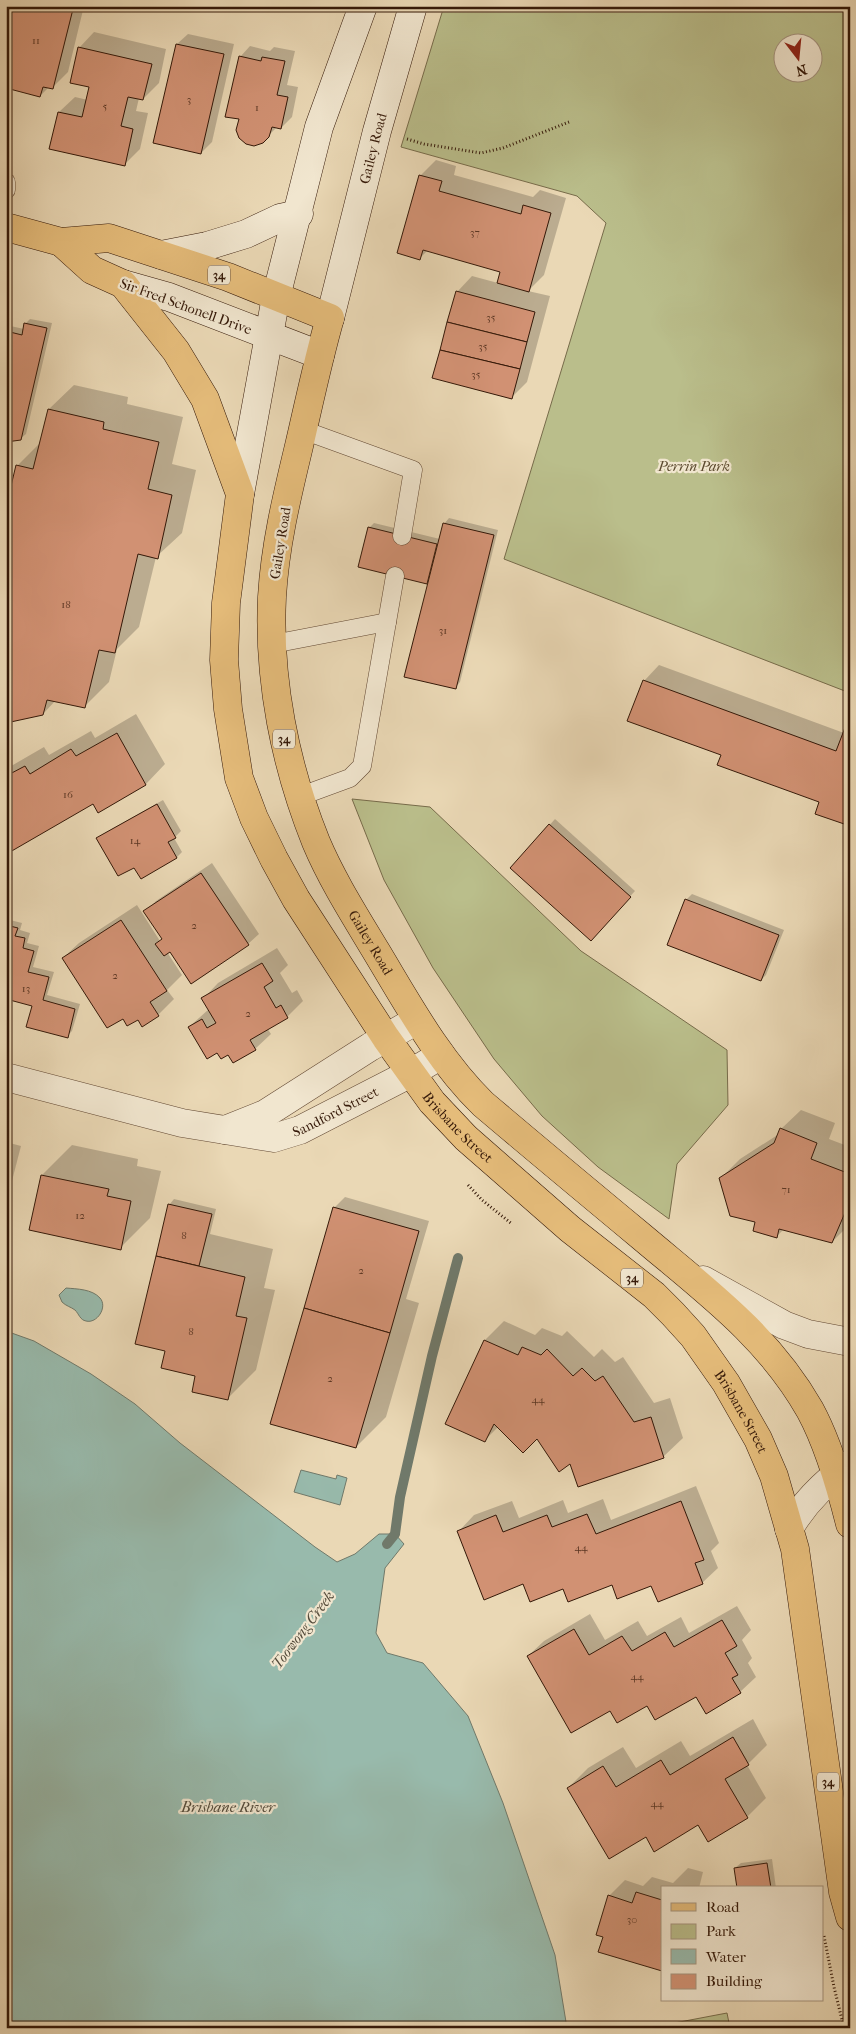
<svg xmlns="http://www.w3.org/2000/svg" width="856" height="2034" font-family="'IM FELL French Canon',serif">
	<style>
		.green { fill: #babe8b; stroke: #776b4a; fill-rule: evenodd }
		.water { fill: #98baac; stroke: #70796a }
		.shadow { fill: #0003 }
		.lines { fill: none; stroke-linecap: round; stroke-linejoin: round }
		.stream { stroke: #70796a; stroke-width: 10 }
		.ferry { stroke: #524939; stroke-width: 1; stroke-dasharray: 6 5; stroke-linecap: butt }
		.building { fill: #d19173; stroke: #341808 }
		.lane-casing { stroke: #624833; stroke-width: 19 }
		.street-casing { stroke: #624833; stroke-width: 29 }
		.secondary-casing { stroke: #341808; stroke-width: 29 }
		.primary-casing { stroke: #341808; stroke-width: 29 }
		.path { stroke: #341808; stroke-width: 3; stroke-dasharray: 1 2.5; stroke-linecap: butt }
		.lane { stroke: #f1e6cf; stroke-width: 18 }
		.street { stroke: #f1e6cf; stroke-width: 28 }
		.secondary { stroke: #f1e6cf; stroke-width: 28 }
		.primary { stroke: #e5bc7a; stroke-width: 28 }
		.labels { text-anchor: middle; stroke-width: 4.5; stroke-linejoin: round; paint-order: stroke }
		.number-label { font-size: 11px; fill: #5b3623 }
		.shield { fill: #f1e6cf; stroke: #6d5644; stroke-width: 1 }
		.shield-label { font-size: 12px; font-weight: bold; fill: #341808 }
		.street-label { font-size: 14px; fill: #341808; stroke: #f1e6cf }
		.park-label { font-size: 14px; font-style: italic; fill: #5c4a2f; stroke: #f1e6cf }
		.water-label { font-size: 15px; font-style: italic; fill: #524939; stroke: #f1e6cf }
	</style>
	<rect width="100%" height="100%" fill="#ead8b5"/>
	<filter id="stains"><feTurbulence type="fractalNoise" baseFrequency=".004" numOctaves="4"/><feColorMatrix values="0 0 0 0 .2 0 0 0 0 .09 0 0 0 0 .02 0 0 0 .5 -.17"/></filter>
	<radialGradient id="worn" r=".72"><stop offset=".6" stop-color="#630" stop-opacity="0"/><stop offset="1" stop-color="#630" stop-opacity=".3"/></radialGradient>
	<g class="green">
		<path d="M444 6H850V693L504 559 606 223 577 196 401 147ZM784 42H814V72H784Z"/>
		<path d="M352 799 430 807 581 951 727 1050 728 1105 677 1164 669 1219 598 1167 542 1116 494 1059 433 968 384 880Z"/>
		<path d="M727 2013 730 2028H648Z"/>
	</g>
	<g class="water">
		<path d="M66 1288C77 1289 92 1289 100 1298 108 1307 97 1324 86 1321 80 1320 79 1314 75 1310 71 1307 66 1306 62 1302L59 1295Z"/>
		<path d="M6 1331 34 1341 91 1374 135 1404 180 1443 315 1547 337 1562 355 1554 379 1534H395L404 1544 385 1568 376 1633 387 1653 423 1663 468 1716 503 1803 555 1955 567 2028H6Z"/>
		<path d="M301 1470 336 1479 337 1475 347 1478 340 1505 294 1492Z"/>
	</g>
	<g class="shadow">
		<path d="M6 6H84L68 72 52 88 49 87 40 96 11 70Z"/>
		<path d="M94 32 166 49 159 83 143 99 139 98 136 111 148 113 140 149 124 165 59 112 75 97 88 100 91 86 79 48Z"/>
		<path d="M188 34 234 44 212 142 201 153 177 44Z"/>
		<path d="M250 46 270 51 274 47 295 51 287 85 298 87 292 117 281 128 277 127 262 142 240 118V57Z"/>
		<path d="M436 160 456 166 454 175 533 197 540 190 566 198 544 275 528 291 550 296 527 382 512 397 457 292 472 276 498 283 502 271 428 250 420 258V176Z"/>
		<path d="M30 319 52 323 26 434 20 439 6 441V325L24 329 25 324Z"/>
		<path d="M74 385 128 397 127 404 183 417 172 464 196 470 182 533 156 557 139 627 117 649 109 682 84 707 56 700 43 714 18 465 41 442 49 409Z"/>
		<path d="M449 518 498 530 460 682 455 688 429 583 359 566 369 528 374 523 440 539 444 524Z"/>
		<path d="M659 665 844 733 850 723V825L821 801 723 755 644 681Z"/>
		<path d="M136 714 165 764 146 784 99 811 94 802 6 842V769L44 747 49 755 91 731 95 738Z"/>
		<path d="M163 800 181 831 174 838 182 852 177 857 141 878 134 866 98 839 103 834Z"/>
		<path d="M555 819 635 891 596 934 511 868Z"/>
		<path d="M212 863 259 934 248 944 170 950 167 952 182 975 167 990 174 999 158 1015 138 1018 123 1017 63 958 79 943 137 905 160 941 163 938 145 912 156 901Z"/>
		<path d="M692 894 784 930 766 975 761 980 686 900Z"/>
		<path d="M6 919 22 923 20 930 30 933 27 943 39 946 33 967 54 972 47 995 80 1004 72 1031 67 1036 33 1005 6 998Z"/>
		<path d="M277 948 288 965 280 973 292 993 297 990 303 1001 287 1017 267 1028 271 1034 255 1049 229 1053 217 1051 189 1027 209 1009 203 999 218 983Z"/>
		<path d="M801 1110 835 1123 829 1139 850 1147V1224L832 1242 784 1229 777 1236 757 1222 720 1179 740 1159 779 1134 781 1129Z"/>
		<path d="M6 1142 21 1146 6 1204Z"/>
		<path d="M72 1145 138 1159 137 1166 161 1171 150 1218 120 1248 42 1175Z"/>
		<path d="M345 1197 429 1221 406 1299 419 1303 386 1417 356 1447 334 1208Z"/>
		<path d="M174 1199 216 1209 210 1234 273 1249 264 1288 275 1290 256 1370 227 1399 167 1350 157 1257 169 1205Z"/>
		<path d="M504 1321 535 1335 542 1328 562 1336 567 1331 594 1357 602 1349 615 1362 623 1357 654 1403 670 1398 683 1438 663 1457 571 1462 537 1437 498 1427 485 1440 447 1423 485 1340Z"/>
		<path d="M696 1486 719 1543 711 1551 718 1568 702 1583 612 1584 563 1587 524 1583 459 1531 474 1515 512 1501 519 1518 563 1500 568 1513 603 1499 611 1520Z"/>
		<path d="M737 1606 751 1630 742 1640 752 1658 748 1663 756 1677 740 1692 697 1695 610 1709 528 1656 544 1641 590 1614 605 1640 638 1621 647 1636 681 1617 689 1633Z"/>
		<path d="M753 1719 767 1745 747 1765 766 1798 747 1817 699 1824 646 1836 568 1788 588 1768 623 1747 636 1768 681 1741 690 1756Z"/>
		<path d="M772 1859 776 1888H738L735 1868 741 1863Z"/>
		<path d="M688 1868 703 1872 699 1888H662V1970L599 1951 604 1936 609 1896 625 1880 643 1886 652 1877 673 1883Z"/>
	</g>
	<g class="lines">
		<path class="stream" d="M387 1544 395 1534 400 1497 432 1356 458 1258"/>
		<path class="ferry" d="M6 2022 11 2028"/>
	</g>
	<g class="building">
		<path d="M6 6H62L73 9 53 89 43 87 40 97 6 88 10 71 6 70Z"/>
		<path d="M176 44 224 54 201 154 153 143Z"/>
		<path d="M78 47 152 64 143 100 128 97 121 126 133 129 125 166 49 149 58 112 82 117 89 87 70 83Z"/>
		<path d="M239 56 261 61 262 57 285 61 277 95 288 97 281 129 272 127 269 137 263 143 254 146 246 144 239 138 236 130 239 119 225 117Z"/>
		<path d="M419 175 442 181 439 191 521 214 523 205 551 213 529 292 497 283 500 272 423 250 420 260 397 253Z"/>
		<path d="M456 291 535 312 527 342 447 322Z"/>
		<path d="M447 322 527 342 520 369 440 350Z"/>
		<path d="M24 323 47 328 21 440 6 442V331L22 335Z"/>
		<path d="M440 350 520 369 512 399 432 378Z"/>
		<path d="M48 409 104 422 103 429 159 442 148 489 172 495 158 559 138 554 115 653 99 650 85 708 47 700 43 715 6 723V507L16 465 33 469Z"/>
		<path d="M443 523 494 535 456 689 404 677Z"/>
		<path d="M368 527 437 544 427 584 358 567Z"/>
		<path d="M643 680 836 751 846 725 850 726V826L815 814 819 802 717 765 721 755 627 721Z"/>
		<path d="M117 733 146 785 98 813 93 804 10 852 6 844V776L25 766 30 774 71 749 76 756Z"/>
		<path d="M157 804 176 838 168 842 177 858 141 879 134 868 118 876 96 838Z"/>
		<path d="M549 824 631 897 591 941 510 868Z"/>
		<path d="M201 873 249 945 191 984 170 952 164 956 155 944 162 939 143 911Z"/>
		<path d="M685 899 779 935 761 981 667 945Z"/>
		<path d="M121 920 167 991 150 1002 159 1016 142 1027 138 1020 127 1026 123 1019 107 1028 62 958Z"/>
		<path d="M6 925 18 928 15 936 25 938 23 948 34 951 28 972 49 977 43 1000 75 1009 68 1038 26 1027 32 1006 6 999Z"/>
		<path d="M262 963 273 981 264 987 276 1008 281 1005 288 1018 250 1040 256 1050 233 1063 228 1055 221 1059 217 1053 207 1059 188 1027 202 1019 207 1028 216 1023 201 998Z"/>
		<path d="M780 1128 817 1143 811 1159 850 1174V1201L832 1243 779 1229 777 1238 753 1231 755 1222 730 1216 719 1178 774 1143Z"/>
		<path d="M41 1175 109 1189 107 1196 131 1201 121 1250 29 1230Z"/>
		<path d="M168 1204 212 1214 199 1266 156 1256Z"/>
		<path d="M333 1207 419 1231 390 1333 304 1308Z"/>
		<path d="M156 1256 245 1277 236 1316 247 1318 228 1400 192 1392 195 1376 161 1368 165 1351 135 1344Z"/>
		<path d="M304 1308 390 1333 356 1448 270 1424Z"/>
		<path d="M484 1340 518 1355 522 1347 541 1355 547 1349 573 1376 582 1368 595 1381 603 1376 634 1422 651 1417 664 1458 578 1487 570 1464 559 1472 537 1439 523 1453 494 1424 485 1442 445 1424Z"/>
		<path d="M681 1501 704 1560 695 1563 703 1584 658 1602 651 1586 617 1599 612 1585 568 1602 563 1589 530 1602 523 1584 484 1600 457 1531 496 1515 503 1532 547 1515 552 1527 587 1514 596 1534Z"/>
		<path d="M722 1620 737 1646 725 1653 738 1675 732 1678 741 1693 706 1714 696 1697 655 1720 647 1706 617 1723 610 1711 571 1733 527 1656 574 1629 589 1655 622 1636 632 1651 665 1632 674 1647Z"/>
		<path d="M733 1737 749 1765 725 1779 748 1818 708 1842 698 1825 654 1852 646 1837 609 1859 567 1788 603 1766 616 1787 661 1760 670 1775Z"/>
		<path d="M767 1863 771 1888H737L734 1868Z"/>
		<path d="M636 1892 662 1900V1971L598 1952 603 1937 596 1935 608 1895 632 1903Z"/>
	</g>
	<g class="lines">
		<g class="lane-casing">
			<g id="lane">
				<path d="M6 182V190"/>
				<path d="M303 430 413 470 402 536"/>
				<path d="M273 644 387 622"/>
				<path d="M301 796 350 778 362 766 395 576"/>
			</g>
		</g>
		<g class="street-casing">
			<g id="street">
				<path id="s1" d="M6 1077 182 1123 274 1138 300 1130 411 1073 441 1055"/>
				<path d="M225 1130 265 1114 370 1047 417 1020"/>
				<path d="M703 1280 784 1325 808 1334 850 1342"/>
				<path d="M789 1529C804 1502 825 1482 850 1464"/>
			</g>
		</g>
		<g class="secondary-casing">
			<g id="secondary">
				<path d="M161 255 207 246 246 234 280 218 299 214"/>
				<path d="M123 284 169 297 320 355"/>
				<path id="s2" d="M330 318 377 131 413 6"/>
				<path d="M240 494 276 297 319 127 363 6"/>
			</g>
		</g>
		<g class="primary-casing">
			<g id="primary">
				<path id="s3" d="M6 227 61 242 109 238 228 277 330 318C318 360 309 403 299 446 287 496 275 545 272 597 268 680 285 765 316 842 332 880 355 916 376 951 408 1004 438 1060 483 1104 536 1149 589 1193 642 1237 706 1291 768 1336 810 1410 828 1443 841 1488 850 1524"/>
				<path id="s4" d="M61 242 92 270 123 284 176 351 205 399 240 494 226 603 224 660 228 709 239 778 254 818 274 859 296 899 386 1038 432 1102 466 1138 570 1229 654 1295 673 1314 693 1336 726 1383 758 1439 774 1476 795 1549 843 1892 850 1917"/>
			</g>
		</g>
		<g class="path">
			<path d="M407 139 424 144 481 153 503 148 569 122"/>
			<path d="M468 1185 482 1200 512 1224"/>
			<path d="M824 1936 834 1987 844 2028"/>
		</g>
		<use href="#lane" class="lane"/>
		<use href="#street" class="street"/>
		<use href="#secondary" class="secondary"/>
		<use href="#primary" class="primary"/>
	</g>
	<g class="labels">
		<g class="number-label">
			<text x="36" y="44">11</text>
			<text x="189" y="103">3</text>
			<text x="105" y="110">5</text>
			<text x="257" y="111">1</text>
			<text x="475" y="236">37</text>
			<text x="491" y="321">35</text>
			<text x="483" y="350">35</text>
			<text x="476" y="378">35</text>
			<text x="66" y="608">18</text>
			<text x="443" y="634">31</text>
			<text x="68" y="798">16</text>
			<text x="135" y="844">14</text>
			<text x="194" y="929">2</text>
			<text x="115" y="979">2</text>
			<text x="26" y="992">13</text>
			<text x="248" y="1017">2</text>
			<text x="786" y="1193">71</text>
			<text x="80" y="1219">12</text>
			<text x="184" y="1239">8</text>
			<text x="361" y="1274">2</text>
			<text x="191" y="1335">8</text>
			<text x="330" y="1382">2</text>
			<text x="538" y="1403">44</text>
			<text x="581" y="1551">44</text>
			<text x="637" y="1680">44</text>
			<text x="657" y="1807">44</text>
			<text x="632" y="1923">30</text>
		</g>
		<g class="shield">
			<rect x="208" y="265.5" width="22" height="19" rx="4"/>
			<rect x="273" y="729.5" width="22" height="19" rx="4"/>
			<rect x="621" y="1268.5" width="22" height="19" rx="4"/>
			<rect x="817" y="1772.5" width="22" height="19" rx="4"/>
		</g>
		<g class="shield-label">
			<text x="219" y="279">34</text>
			<text x="284" y="743">34</text>
			<text x="632" y="1282">34</text>
			<text x="828" y="1786">34</text>
		</g>
		<g class="street-label">
			<text dy="5" stroke="none"><textPath href="#s2" startOffset="175">Gailey Road</textPath></text>
			<text transform="translate(186 306) rotate(20)" y="5">Sir Fred Schonell Drive</text>
			<text transform="translate(280 543) rotate(-81)" y="5">Gailey Road</text>
			<text dy="5" stroke="none"><textPath href="#s3" startOffset="991">Gailey Road</textPath></text>
			<text dy="5" stroke="none"><textPath href="#s1" startOffset="342">Sandford Street</textPath></text>
			<text dy="5" stroke="none"><textPath href="#s4" startOffset="1019">Brisbane Street</textPath></text>
			<text dy="5" stroke="none"><textPath href="#s4" startOffset="1424">Brisbane Street</textPath></text>
		</g>
		<g class="park-label">
			<text x="694" y="471">Perrin Park</text>
		</g>
		<g class="water-label">
			<text transform="translate(303 1630) rotate(-53)" y="5">Toowong Creek</text>
			<text x="228" y="1812">Brisbane River</text>
		</g>
	</g>
	<rect width="856" height="2034" fill="none" stroke="#ead8b5" stroke-width="25"/>
	<rect x="8" y="8" width="841" height="2019" fill="none" stroke="#341808" stroke-width="2.5"/>
	<rect x="12" y="12" width="831" height="2009" fill="none" stroke="#341808"/>
	<rect x="661" y="1886" width="162" height="115" fill="#f1e6cf" stroke="#a5947f"/>
	<rect x="671" y="1903" width="25" height="8" fill="#e5bc7a" stroke="#a5947f"/>
	<text x="706" y="1912" font-size="15" fill="#341808">Road</text>
	<rect x="671" y="1924" width="25" height="15" fill="#babe8b" stroke="#a5947f"/>
	<text x="706" y="1936" font-size="15" fill="#341808">Park</text>
	<rect x="671" y="1949" width="25" height="15" fill="#98baac" stroke="#a5947f"/>
	<text x="706" y="1962" font-size="15" fill="#341808">Water</text>
	<rect x="671" y="1974" width="25" height="15" fill="#d19173" stroke="#a5947f"/>
	<text x="706" y="1986" font-size="15" fill="#341808">Building</text>
	<g transform="translate(798 58) rotate(164)"><circle r="24" fill="#f1e6cf" stroke="#a5947f"/>
	<path d="M0-4L9 19L0 12L-9 19Z" fill="#8f2418"/>
	<text y="-8" font-size="14" font-weight="bold" text-anchor="middle" fill="#341808">N</text>
	</g>
	<rect width="100%" height="100%" filter="url(#stains)"/>
	<rect width="100%" height="100%" fill="url(#worn)"/>
</svg>
